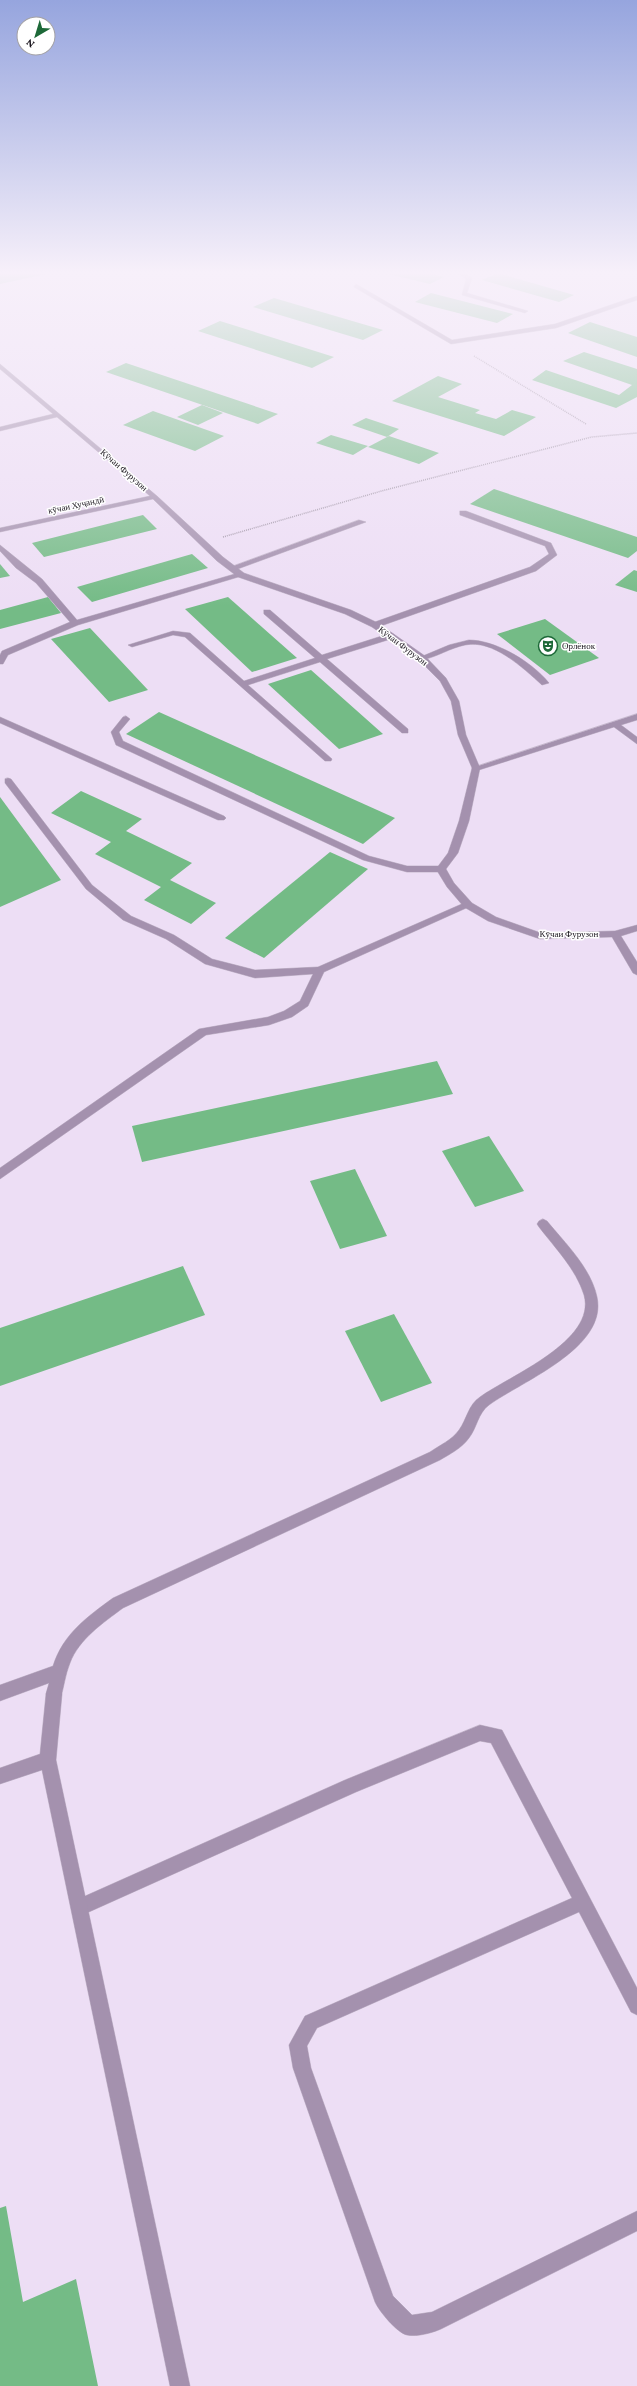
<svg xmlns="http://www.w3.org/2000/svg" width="637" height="2386" font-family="'Crimson Pro',serif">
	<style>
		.building { fill: #74bb86 }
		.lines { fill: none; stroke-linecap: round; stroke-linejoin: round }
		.lane-casing { stroke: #c7bace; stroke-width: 1 }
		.street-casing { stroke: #c7bace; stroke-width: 1 }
		.path { stroke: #a398a9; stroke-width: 1.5; stroke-dasharray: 1 1; stroke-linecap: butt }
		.lane { fill: #a491ae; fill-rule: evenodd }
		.street { fill: #a491ae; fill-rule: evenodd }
		.labels { text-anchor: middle; stroke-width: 3; stroke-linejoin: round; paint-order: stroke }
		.far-street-label { font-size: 9px; fill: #19141c; stroke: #fff }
		.far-poi-label { font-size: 9px; fill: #19141c; stroke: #fff; text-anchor: start }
	</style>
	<rect width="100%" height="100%" fill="#eddef5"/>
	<g class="building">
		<path d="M4 272H51V273L0 284V273Z"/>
		<path d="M423 272 444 277 430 284 384 273Z"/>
		<path d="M498 273 574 295 559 302 482 280Z"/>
		<path d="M431 293 513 314 497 323 415 302Z"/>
		<path d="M274 298 383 330 363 340 253 307Z"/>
		<path d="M220 321 334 357 312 368 198 331Z"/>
		<path d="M590 322 637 337V357L568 333Z"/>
		<path d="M584 352 637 369V397L616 408 532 380 546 370 619 395 632 385 563 361Z"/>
		<path d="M126 363 278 414 258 424 106 372Z"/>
		<path d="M438 376 462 384 438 397 480 410 475 413 496 419 512 410 536 417 504 436 392 401Z"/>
		<path d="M202 405 223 413 198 425 177 417Z"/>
		<path d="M153 411 224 436 195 451 123 425Z"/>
		<path d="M366 418 399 429 387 437 352 425Z"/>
		<path d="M331 435 368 446 353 455 316 443Z"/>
		<path d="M389 436 439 453 419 464 368 447Z"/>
		<path d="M494 489 637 537V551L628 558 470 504Z"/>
		<path d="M143 515 157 529 44 557 32 543Z"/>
		<path d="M192 554 208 568 92 602 77 587Z"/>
		<path d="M0 564 10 576 0 578Z"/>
		<path d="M634 570 637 571V592L615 585Z"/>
		<path d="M48 597 61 613 0 629V610Z"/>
		<path d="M228 597 297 658 252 672 185 609Z"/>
		<path d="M545 619 599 658 550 675 497 634Z"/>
		<path d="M90 628 148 690 109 702 51 639Z"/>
		<path d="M311 670 383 734 339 749 268 684Z"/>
		<path d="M159 712 395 818 363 844 126 734Z"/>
		<path d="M81 791 142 819 126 831 192 863 170 880 216 903 191 924 144 900 161 887 95 854 111 842 51 813Z"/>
		<path d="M0 797 61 880 0 907Z"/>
		<path d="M330 852 368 869 264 958 225 938Z"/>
		<path d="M437 1061 453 1094 142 1162 132 1126Z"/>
		<path d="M489 1136 524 1191 475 1207 442 1151Z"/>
		<path d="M355 1169 387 1236 340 1249 310 1181Z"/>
		<path d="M183 1266 205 1315 0 1386V1328Z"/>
		<path d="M394 1314 432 1383 381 1402 345 1331Z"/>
		<path d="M6 2206 23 2302 76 2279 98 2386H0V2208Z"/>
	</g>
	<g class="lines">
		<g class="lane-casing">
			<g id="lane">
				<path d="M460 511H466L551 543 557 555 536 571 378 627H372V623L530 567 549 554 545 546 460 515Z"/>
				<path d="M359 520 366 522 235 570 228 568Z"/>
				<path d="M0 545 42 579 77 620 238 573 245 575 78 625 8 655 3 664H0V655L2 651 70 622 36 583 16 568 0 551Z"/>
				<path d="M264 610H270L322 655 388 634H394V638L327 659 408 729V733H402L320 662 248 685 332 759 331 761H325L185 637 173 635 132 647 128 645 173 631 190 633 244 681 315 658 264 614Z"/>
				<path d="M469 640C496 640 532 662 549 683L542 685C523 668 493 639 465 645 450 648 437 657 422 660L418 658 449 645Z"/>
				<path d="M637 714V720L621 725 637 737V744L614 727 479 770H473L472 768Z"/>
				<path d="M126 716 130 719 119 732 123 741 369 856 407 866H441L446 869 441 872H407L363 860 116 745 111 732 123 717Z"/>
				<path d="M0 717 224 816 226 818 224 820H218L0 723Z"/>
				<path d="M8 778 11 779 92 885 131 916 174 935 212 959 255 970 318 967 464 903 468 902 473 905 324 972 308 1006 292 1017 269 1025 206 1035 0 1179V1168L199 1029 268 1017 284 1011 300 1001 313 974 255 978 205 964 166 939 123 920 86 889 5 783V779Z"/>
				<path d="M543 1219 547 1221C565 1243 591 1268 597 1297 608 1348 522 1381 489 1405 478 1413 477 1428 469 1438 462 1448 450 1454 440 1460L123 1608C103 1623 79 1639 70 1663 65 1675 64 1688 60 1700L54 1702 48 1700 46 1694 49 1683 0 1701V1685L53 1666C63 1634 87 1617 113 1598L430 1452C440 1445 452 1440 459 1430 467 1419 468 1405 480 1397 509 1376 597 1341 584 1295 576 1269 555 1248 539 1227L537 1224 539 1221Z"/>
				<path d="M480 1725 502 1730 637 1988V2015L631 2012 579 1912 317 2028 307 2046 311 2068 393 2296 412 2315 432 2312 637 2211V2231L441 2329C432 2333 417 2337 407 2335 397 2333 379 2311 375 2302L293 2068 289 2045 305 2016 572 1898 491 1743 480 1741 356 1792 80 1916 74 1913 71 1907 74 1901 345 1780Z"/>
			</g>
		</g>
		<g class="street-casing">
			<g id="street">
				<path d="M457 272H464L472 278 467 293 528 311 525 313 462 295 466 279Z"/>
				<path d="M356 284 452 340 555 324 637 296V300L556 328 451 344 354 287Z"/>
				<path d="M0 364 157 496 223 557 244 573 351 610 378 623 425 656 446 678 459 701 466 735 480 768 469 821 458 853 446 869 454 883 472 903 496 917 541 933 615 931 637 925V931L621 936 637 962V975L633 973 612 937 540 939 488 921 464 907 447 887 436 869 448 853 459 821 472 768 458 735 451 701 440 681 419 660 372 627 345 614 238 577 217 561 153 499 0 532V528L150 496 57 417 0 431V427L53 414 0 369Z"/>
				<path d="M54 1686 60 1688 62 1694 56 1760 190 2386H170L42 1770 0 1784V1768L40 1754 46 1694 48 1688Z"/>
			</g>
		</g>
		<g class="path">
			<path d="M474 356 586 424"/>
			<path d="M223 537 385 490 592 437 637 433"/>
		</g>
		<use href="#lane" class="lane"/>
		<use href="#street" class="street"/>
	</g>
	<linearGradient id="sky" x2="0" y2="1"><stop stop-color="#96a5de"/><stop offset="0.45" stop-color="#f7f0fa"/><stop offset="1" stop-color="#f7f0fa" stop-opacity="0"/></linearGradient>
	<rect width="637" height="606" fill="url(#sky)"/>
	<defs>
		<g id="theatre-ring" transform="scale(1)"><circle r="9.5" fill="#fff" stroke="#1d6938" stroke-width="1.5"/><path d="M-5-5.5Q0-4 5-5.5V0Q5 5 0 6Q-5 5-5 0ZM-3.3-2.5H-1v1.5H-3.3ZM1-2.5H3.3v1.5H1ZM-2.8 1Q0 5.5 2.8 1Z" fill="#1d6938"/></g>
	</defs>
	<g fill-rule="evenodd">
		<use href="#theatre-ring" x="548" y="646"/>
	</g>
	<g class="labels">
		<g class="far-street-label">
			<text transform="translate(124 470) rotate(41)" y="3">Кӯчаи Фурузон</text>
			<text transform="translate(76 505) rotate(-12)" y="3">кӯчаи Хуҷандӣ</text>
			<text transform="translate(403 646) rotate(37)" y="3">Кӯчаи Фурузон</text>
			<text x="569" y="937">Кӯчаи Фурузон</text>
		</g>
		<g class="far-poi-label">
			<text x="562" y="649">Орлёнок</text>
		</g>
	</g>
	<g transform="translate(36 36) rotate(218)"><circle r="19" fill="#ffffff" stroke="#a3a1a4"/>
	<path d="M0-3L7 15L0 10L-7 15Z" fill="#1d6938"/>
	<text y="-6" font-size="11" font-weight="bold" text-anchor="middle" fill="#19141c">N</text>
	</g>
</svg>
